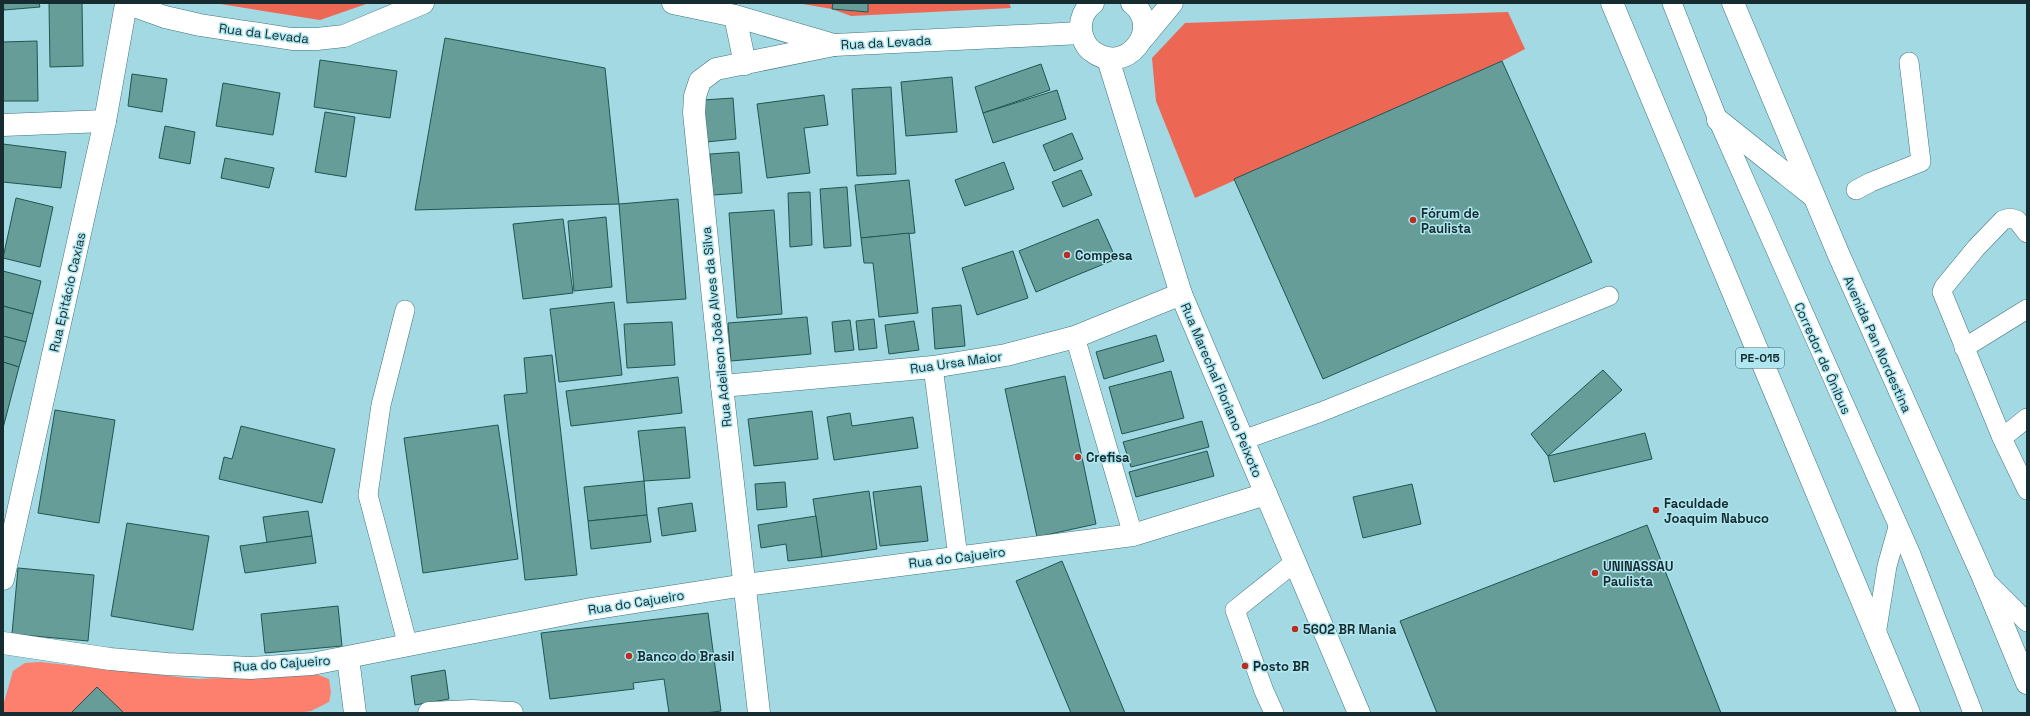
<svg xmlns="http://www.w3.org/2000/svg" width="2030" height="716" font-family="'Space Grotesk',sans-serif">
	<style>
		.green { fill: #fd7f6d }
		.forest { fill: #ed6755 }
		.building { fill: #669d98; stroke: #1f5653 }
		.lines { fill: none; stroke-linecap: round; stroke-linejoin: round }
		.lane-casing { stroke: #3f747d; stroke-width: 20 }
		.street-casing { stroke: #3f747d; stroke-width: 23 }
		.secondary-casing { stroke: #3f747d; stroke-width: 23 }
		.highway-casing { stroke: #3f747d; stroke-width: 23 }
		.lane { stroke: #fff; stroke-width: 19 }
		.street { stroke: #fff; stroke-width: 22 }
		.secondary { stroke: #fff; stroke-width: 22 }
		.highway { stroke: #fff; stroke-width: 22 }
		.poi-dot { fill: #bb2d21; stroke: #afe6f0; stroke-width: 1.5 }
		.labels { text-anchor: middle; stroke-width: 3; stroke-linejoin: round; paint-order: stroke }
		.shield { fill: #afe6f0; stroke: #44646a; stroke-width: 1 }
		.shield-label { font-size: 12px; font-weight: bold; fill: #162c30 }
		.street-label { font-size: 13px; fill: #162c30; stroke: #afe6f0 }
		.poi-label { font-size: 13px; font-weight: bold; fill: #162c30; stroke: #afe6f0; text-anchor: start }
	</style>
	<rect width="100%" height="100%" fill="#a2d9e2"/>
	<path class="green" d="M40 662 198 679 316 674 329 679 331 692 329 702 311 711 297 713H3V706L13 671 25 663Z"/>
	<g class="forest">
		<path d="M214 3H369L320 20Z"/>
		<path d="M797 3H1009L1011 8 851 16 832 9Z"/>
		<path d="M1508 12 1525 49 1502 61 1195 198 1156 101 1152 58 1185 23Z"/>
	</g>
	<g class="building">
		<path d="M3 3H39L40 7 4 10Z"/>
		<path d="M49 3H82L83 66 50 67Z"/>
		<path d="M833 3H868V12L832 9Z"/>
		<path d="M445 38 605 68 619 204 415 210Z"/>
		<path d="M37 41 38 101H3V42Z"/>
		<path d="M320 60 397 71 390 118 314 107Z"/>
		<path d="M1502 61 1592 262 1323 379 1234 179Z"/>
		<path d="M1041 64 1050 90 983 113 975 87Z"/>
		<path d="M132 74 167 79 162 112 128 106Z"/>
		<path d="M952 77 957 132 906 136 901 82Z"/>
		<path d="M223 83 280 93 273 135 216 126Z"/>
		<path d="M891 87 896 174 857 176 852 89Z"/>
		<path d="M1057 90 1066 119 993 143 983 113Z"/>
		<path d="M824 95 828 125 804 128 810 173 767 178 757 104Z"/>
		<path d="M733 98 736 139 706 142 703 100Z"/>
		<path d="M325 112 355 117 346 177 315 172Z"/>
		<path d="M165 126 195 132 190 164 159 158Z"/>
		<path d="M1072 133 1083 159 1054 171 1043 145Z"/>
		<path d="M3 144 66 152 61 188 3 182Z"/>
		<path d="M739 152 742 193 713 195 710 154Z"/>
		<path d="M225 158 274 168 269 188 221 178Z"/>
		<path d="M1004 162 1014 189 965 206 955 180Z"/>
		<path d="M1081 170 1092 195 1063 207 1052 182Z"/>
		<path d="M909 180 915 233 861 238 855 185Z"/>
		<path d="M847 187 851 246 824 248 820 189Z"/>
		<path d="M810 192 812 245 790 247 788 193Z"/>
		<path d="M16 198 53 207 40 267 3 258Z"/>
		<path d="M678 199 686 299 627 303 619 204Z"/>
		<path d="M774 210 782 314 737 318 729 213Z"/>
		<path d="M606 217 612 287 574 291 568 221Z"/>
		<path d="M563 219 573 293 523 299 513 224Z"/>
		<path d="M1098 219 1116 259 1036 292 1019 251Z"/>
		<path d="M909 233 918 313 879 317 873 263H864L861 238Z"/>
		<path d="M1013 251 1028 298 977 315 962 268Z"/>
		<path d="M3 271 41 281 33 314 3 306Z"/>
		<path d="M614 302 622 375 559 382 550 309Z"/>
		<path d="M961 305 965 346 935 349 932 308Z"/>
		<path d="M3 306 33 314 26 342 3 336Z"/>
		<path d="M807 317 811 354 731 361 728 323Z"/>
		<path d="M874 319 877 348 859 350 856 321Z"/>
		<path d="M850 320 854 350 835 352 832 322Z"/>
		<path d="M914 321 919 350 889 354 885 325Z"/>
		<path d="M672 322 675 365 627 368 624 324Z"/>
		<path d="M1156 335 1164 361 1104 379 1096 352Z"/>
		<path d="M3 336 26 342 19 367 3 362Z"/>
		<path d="M552 355 577 575 525 580 504 395 527 393 524 358Z"/>
		<path d="M3 362 19 367 3 428Z"/>
		<path d="M1603 370 1622 390 1548 456 1531 434Z"/>
		<path d="M1171 371 1184 418 1122 434 1109 387Z"/>
		<path d="M1065 376 1096 524 1037 537 1005 389Z"/>
		<path d="M678 377 682 413 571 426 566 391Z"/>
		<path d="M55 410 115 420 99 523 38 513Z"/>
		<path d="M812 411 818 459 754 466 748 419Z"/>
		<path d="M850 413 852 426 913 417 918 448 834 460 827 417Z"/>
		<path d="M1202 421 1209 447 1131 467 1123 442Z"/>
		<path d="M498 425 518 559 423 573 404 438Z"/>
		<path d="M241 426 335 449 322 503 219 479 224 457 232 459Z"/>
		<path d="M685 427 690 478 644 481 638 431Z"/>
		<path d="M1645 433 1652 459 1554 482 1548 456Z"/>
		<path d="M1207 451 1214 476 1136 497 1129 472Z"/>
		<path d="M644 481 647 515 588 521 584 487Z"/>
		<path d="M785 482 787 507 757 510 755 484Z"/>
		<path d="M1412 484 1421 524 1363 538 1353 497Z"/>
		<path d="M921 486 928 541 880 546 873 492Z"/>
		<path d="M869 491 877 549 822 557 813 499Z"/>
		<path d="M692 503 696 531 662 536 658 508Z"/>
		<path d="M308 511 312 536 267 543 263 517Z"/>
		<path d="M647 515 651 542 591 549 588 521Z"/>
		<path d="M816 516 822 557 788 561 786 544 761 548 758 525Z"/>
		<path d="M127 523 209 536 193 630 111 616Z"/>
		<path d="M1647 525 1721 713H1437L1400 621Z"/>
		<path d="M312 536 316 563 245 573 240 546Z"/>
		<path d="M1062 561 1125 713H1071L1016 581Z"/>
		<path d="M18 568 94 575 88 641 12 634Z"/>
		<path d="M338 606 342 646 265 653 261 614Z"/>
		<path d="M708 613 721 711 705 713H669L664 679 633 683 634 689 550 699 541 633Z"/>
		<path d="M445 670 449 699 415 705 411 676Z"/>
		<path d="M97 687 124 713H71Z"/>
	</g>
	<g class="lines">
		<g class="lane-casing">
			<g id="lane">
				<path d="M1672 3 1718 120 1910 552 1973 713"/>
				<path d="M1856 190 1871 182 1921 162 1909 62"/>
				<path d="M2027 233 2017 220 2010 218 2003 220 1976 248 1944 287 1942 292 2002 438 2027 490"/>
				<path d="M405 310 381 405 368 495 408 646"/>
				<path d="M1075 337 1133 535"/>
				<path d="M1964 348 2027 309"/>
				<path d="M933 367 958 557"/>
				<path d="M2002 438 2027 418"/>
				<path d="M1243 440 1321 412 1609 296"/>
				<path d="M1984 579 2027 622"/>
				<path d="M1876 635 1887 566 1898 527"/>
				<path d="M1274 713 1264 691 1235 610 1295 562"/>
			</g>
		</g>
		<g class="street-casing">
			<g id="street">
				<path d="M3 125 105 121"/>
				<path d="M722 386 933 367 1006 355 1075 337 1181 294"/>
				<path d="M3 579 105 121 126 4"/>
			</g>
		</g>
		<g class="secondary-casing">
			<g id="secondary">
				<path d="M126 3 165 17 200 25 292 39H317L344 36 423 3"/>
				<path d="M673 3 735 16 834 45 1081 33"/>
				<path d="M1093 3C1084 9 1080 20 1081 30 1082 38 1086 47 1092 51 1126 77 1164 28 1132 3"/>
				<path d="M735 16 745 64"/>
				<path d="M1143 38 1172 3"/>
				<path d="M1108 59 1181 294 1359 713"/>
				<path d="M3 643 110 659 167 664 250 668 312 664 591 609 745 585 1133 535 1266 494"/>
				<path d="M348 658 355 713"/>
				<path d="M429 713 472 711 512 713"/>
				<path d="M759 713 722 386 694 113 695 96 700 81 716 69 834 45"/>
			</g>
		</g>
		<g class="highway-casing">
			<g id="highway">
				<path d="M1612 3 1909 713"/>
				<path d="M1733 3 1838 253 1983 577 2027 683"/>
				<path d="M1718 120 1812 195"/>
			</g>
		</g>
		<use href="#lane" class="lane"/>
		<use href="#street" class="street"/>
		<use href="#secondary" class="secondary"/>
		<use href="#highway" class="highway"/>
	</g>
	<g class="poi-dot">
		<circle cx="1413" cy="220" r="4"/>
		<circle cx="1067" cy="255" r="4"/>
		<circle cx="1078" cy="457" r="4"/>
		<circle cx="1656" cy="510" r="4"/>
		<circle cx="1595" cy="573" r="4"/>
		<circle cx="1295" cy="629" r="4"/>
		<circle cx="629" cy="656" r="4"/>
		<circle cx="1245" cy="666" r="4"/>
	</g>
	<g class="labels">
		<rect class="shield" x="1736" y="348" width="48" height="20" rx="3"/>
		<g class="shield-label">
			<text x="1760" y="362">PE-015</text>
		</g>
		<g class="street-label">
			<text transform="translate(264 33) rotate(7)" y="5">Rua da Levada</text>
			<text transform="translate(886 42) rotate(-3)" y="5">Rua da Levada</text>
			<text transform="translate(67 292) rotate(-77)" y="5">Rua Epitácio Caxias</text>
			<text transform="translate(716 327) rotate(-96)" y="5">Rua Adeilson João Alves da Silva</text>
			<text transform="translate(1878 344) rotate(66)" y="5">Avenida Pan Nordestina</text>
			<text transform="translate(1823 358) rotate(66)" y="5">Corredor de Ônibus</text>
			<text transform="translate(956 362) rotate(-8)" y="5">Rua Ursa Maior</text>
			<text transform="translate(1222 390) rotate(67)" y="5">Rua Marechal Floriano Peixoto</text>
			<text transform="translate(957 557) rotate(-7)" y="5">Rua do Cajueiro</text>
			<text transform="translate(636 602) rotate(-9)" y="5">Rua do Cajueiro</text>
			<text transform="translate(282 663) rotate(-4)" y="5">Rua do Cajueiro</text>
		</g>
		<g class="poi-label">
			<text x="1421" y="218">Fórum de<tspan x="1421" dy="15">Paulista</tspan></text>
			<text x="1075" y="260">Compesa</text>
			<text x="1086" y="462">Crefisa</text>
			<text x="1664" y="508">Faculdade<tspan x="1664" dy="15">Joaquim Nabuco</tspan></text>
			<text x="1603" y="571">UNINASSAU<tspan x="1603" dy="15">Paulista</tspan></text>
			<text x="1303" y="634">5602 BR Mania</text>
			<text x="637" y="661">Banco do Brasil</text>
			<text x="1253" y="671">Posto BR</text>
		</g>
	</g>
	<rect width="2030" height="716" fill="none" stroke="#162c30" stroke-width="8"/>
</svg>
